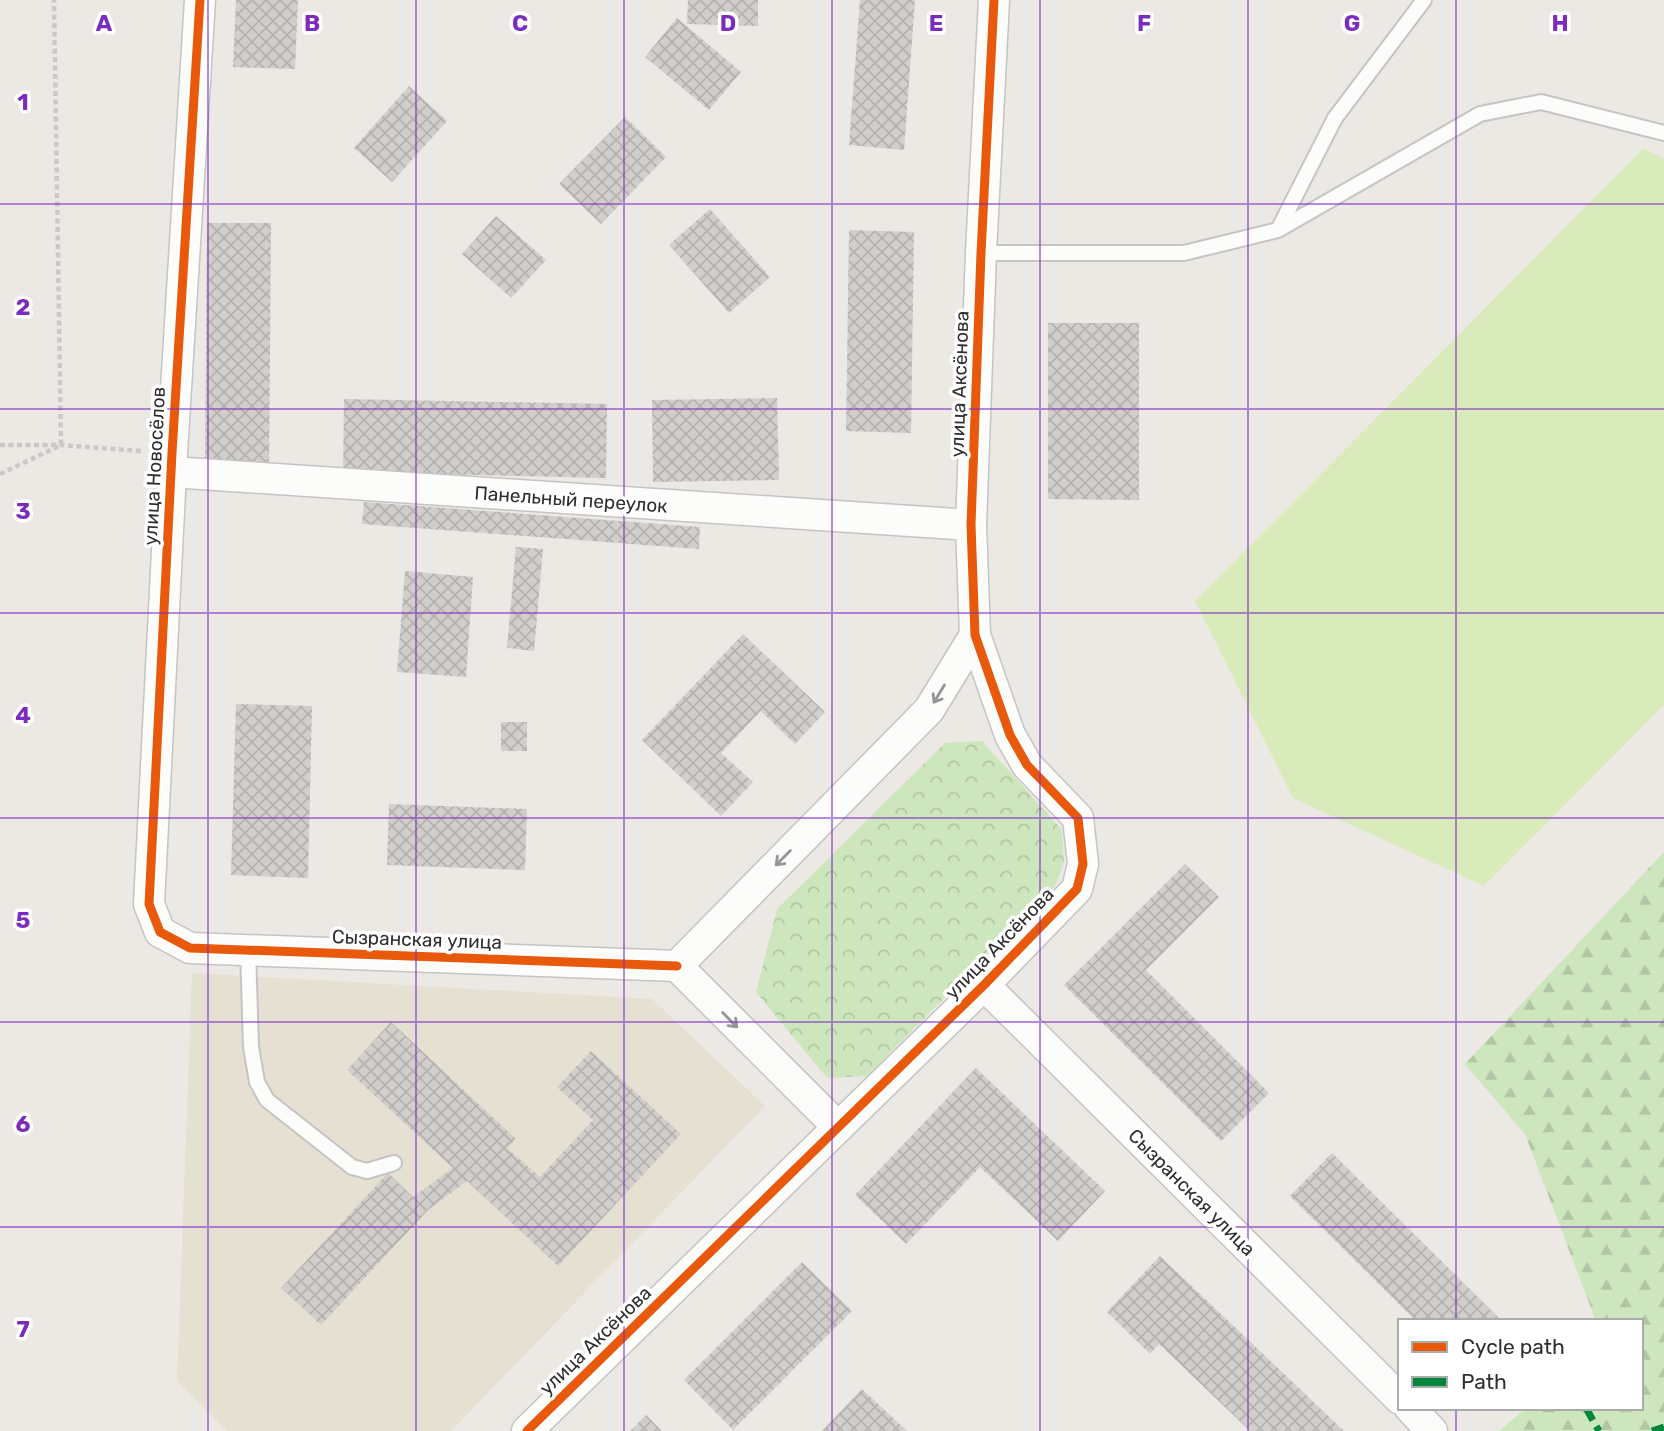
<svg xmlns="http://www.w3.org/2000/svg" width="1664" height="1431" font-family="Rubik,sans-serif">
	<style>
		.education { fill: #e6e0d3 }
		.forest { fill: url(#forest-firs) }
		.park { fill: url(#park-crowns) }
		.pitch { fill: #d9eabb }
		.building { fill: url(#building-cross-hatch) }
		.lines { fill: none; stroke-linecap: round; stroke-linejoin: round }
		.service-casing { stroke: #c5c4c5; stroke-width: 18 }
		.minor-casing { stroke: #c5c4c5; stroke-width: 33 }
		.path { stroke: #c9c9c8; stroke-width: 4.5; stroke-dasharray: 5 3.5; stroke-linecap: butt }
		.service { stroke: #fcfcfb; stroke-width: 14 }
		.minor { stroke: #fcfcfb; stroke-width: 30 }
		.quiet { stroke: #00873e; stroke-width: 7; stroke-dasharray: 14 7; stroke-linecap: butt }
		.cycleway-casing { stroke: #fff; stroke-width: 13 }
		.cycleway { stroke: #e8590c; stroke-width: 9 }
		.oneway { stroke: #959594 }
		.grid { fill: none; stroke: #7b2cbf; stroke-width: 2; stroke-opacity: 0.55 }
		.labels { text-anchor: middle; stroke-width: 7; stroke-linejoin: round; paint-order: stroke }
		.street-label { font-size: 19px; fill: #2e2e2e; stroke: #fff }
		.grid-label { font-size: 23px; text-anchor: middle; font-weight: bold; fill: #7b2cbf; stroke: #fff; stroke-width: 7; stroke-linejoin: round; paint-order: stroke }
	</style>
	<defs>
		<pattern id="forest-firs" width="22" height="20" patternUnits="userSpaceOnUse" patternTransform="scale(1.75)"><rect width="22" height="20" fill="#cee6be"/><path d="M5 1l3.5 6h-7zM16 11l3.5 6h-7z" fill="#b1c6a4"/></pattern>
		<pattern id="park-crowns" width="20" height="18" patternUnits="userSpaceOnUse" patternTransform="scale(1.75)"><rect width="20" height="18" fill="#cee6be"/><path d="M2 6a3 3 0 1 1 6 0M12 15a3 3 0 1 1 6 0" fill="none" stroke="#b1c6a4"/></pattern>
		<pattern id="building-cross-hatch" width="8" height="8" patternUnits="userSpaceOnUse" patternTransform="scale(1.75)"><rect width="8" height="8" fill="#d1cecb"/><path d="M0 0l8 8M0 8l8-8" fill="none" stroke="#b4b1af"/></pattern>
	</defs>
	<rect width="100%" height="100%" fill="#ece8e4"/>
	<path class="education" d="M192 973 652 999 765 1106 451 1431H227L177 1381Z"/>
	<path class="forest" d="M1664 852V1431H1499L1526 1408H1641V1321H1596L1525 1134 1465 1064Z"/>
	<path class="park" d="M982 741 1062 830 1064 863 1055 886 867 1076 827 1078 756 992 777 909 945 743Z"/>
	<path class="pitch" d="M1644 148 1664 159V705L1484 886 1293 798 1195 601Z"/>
	<g class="building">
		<path d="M236 0H298L295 69 233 67Z"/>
		<path d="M688 0H758V26L687 24Z"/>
		<path d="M860 0H915L904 150 849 145Z"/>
		<path d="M677 18 741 72 709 110 645 57Z"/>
		<path d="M409 86 447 121 392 182 354 148Z"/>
		<path d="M625 117 666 157 601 224 559 184Z"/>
		<path d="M710 209 770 277 729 313 669 245Z"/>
		<path d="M496 216 546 260 511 298 462 254Z"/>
		<path d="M207 223H271L269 467 205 466Z"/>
		<path d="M849 230 914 232 911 433 846 431Z"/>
		<path d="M1048 323H1139V500L1048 499Z"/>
		<path d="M777 398 779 480 653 482 652 400Z"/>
		<path d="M344 399 607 404 606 478 343 472Z"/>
		<path d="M364 502 700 527 699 549 362 524Z"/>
		<path d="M516 547 543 549 534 651 507 648Z"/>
		<path d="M405 571 473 577 466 677 397 672Z"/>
		<path d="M743 634 825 712 795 744 761 711 721 753 753 782 721 816 642 740Z"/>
		<path d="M236 704 312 706 308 878 231 875Z"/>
		<rect x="501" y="722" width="26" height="29"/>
		<path d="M389 804 527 809 525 870 387 865Z"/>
		<path d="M1185 864 1219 897 1146 970 1269 1093 1221 1141 1064 985Z"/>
		<path d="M391 1022 516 1139 507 1148 540 1177 593 1120 557 1087 591 1051 681 1134 558 1266 467 1181 428 1210 321 1325 281 1288 388 1173 413 1197 453 1168 347 1070Z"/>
		<path d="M976 1068 1105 1191 1058 1241 980 1167 906 1244 855 1195Z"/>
		<path d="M1332 1153 1498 1317 1494 1321H1416L1290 1196Z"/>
		<path d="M1160 1256 1344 1431H1250L1159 1344 1150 1354 1107 1312Z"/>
		<path d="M802 1262 852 1311 733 1430 684 1380Z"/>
		<path d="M862 1389 907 1431H822Z"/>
		<path d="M646 1415 662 1431H630Z"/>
	</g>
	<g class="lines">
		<g class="service-casing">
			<g id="service">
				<path d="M1279 228 1335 118 1424 0"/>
				<path d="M981 253H1184L1278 230 1480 114 1541 102 1664 133"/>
				<path d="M248 950 251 1047 257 1082 267 1100 352 1167 367 1171 394 1163"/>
			</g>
		</g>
		<g class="minor-casing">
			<g id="minor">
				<path d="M200 0 172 453 149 904 160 932 190 948 677 966"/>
				<path d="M171 472 971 525"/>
				<path d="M984 985 1400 1399"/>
				<path d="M838 1127 677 966 929 710 975 635"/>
				<path d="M1410 1408 1432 1431"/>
				<path d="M527 1431 984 985 1077 889 1083 864 1078 818 1027 765 1010 735 975 635 971 525 981 253 994 0"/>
			</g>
		</g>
		<g class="path">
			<path d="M0 445H61L142 451"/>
			<path d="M0 474 61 445 54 0"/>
		</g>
		<use href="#service" class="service"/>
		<use href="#minor" class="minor"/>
		<g class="quiet">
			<path d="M1586 1408 1599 1431"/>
			<path d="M1652 1431 1664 1427"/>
		</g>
		<g class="cycleway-casing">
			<g id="cycleway">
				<path d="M200 0 172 453 149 904 160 932 190 948 677 966"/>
				<path d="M527 1431 984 985 1077 889 1083 864 1078 818 1027 765 1010 735 975 635 971 525 981 253 994 0"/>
			</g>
		</g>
		<use href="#cycleway" class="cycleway"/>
	</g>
	<defs><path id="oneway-shaft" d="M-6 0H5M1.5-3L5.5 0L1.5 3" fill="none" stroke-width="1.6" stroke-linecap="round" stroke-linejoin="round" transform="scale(1.75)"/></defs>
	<g class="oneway">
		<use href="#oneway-shaft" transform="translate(939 694) rotate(121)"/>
		<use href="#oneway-shaft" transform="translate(783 858) rotate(135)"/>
		<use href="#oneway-shaft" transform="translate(730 1020) rotate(45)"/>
	</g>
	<path class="grid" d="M208 0V1431M416 0V1431M624 0V1431M832 0V1431M1040 0V1431M1248 0V1431M1456 0V1321M0 204H1664M0 409H1664M0 613H1664M0 818H1664M0 1022H1664M0 1227H1664M1456 1408V1431"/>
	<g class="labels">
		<g class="street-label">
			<text transform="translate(959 384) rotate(-88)" y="7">улица Аксёнова</text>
			<text transform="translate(154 466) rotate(-87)" y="7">улица Новосёлов</text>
			<text transform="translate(571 499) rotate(4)" y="7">Панельный переулок</text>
			<text transform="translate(417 939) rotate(2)" y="7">Сызранская улица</text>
			<text transform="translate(999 943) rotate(-46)" y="7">улица Аксёнова</text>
			<text transform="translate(1192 1192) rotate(45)" y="7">Сызранская улица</text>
			<text transform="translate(595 1340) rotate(-44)" y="7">улица Аксёнова</text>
		</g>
	</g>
	<g class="grid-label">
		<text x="104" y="31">A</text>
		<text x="312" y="31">B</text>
		<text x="520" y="31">C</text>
		<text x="728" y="31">D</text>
		<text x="936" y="31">E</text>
		<text x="1144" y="31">F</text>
		<text x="1352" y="31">G</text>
		<text x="1560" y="31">H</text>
		<text x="23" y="110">1</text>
		<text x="23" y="315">2</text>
		<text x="23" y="519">3</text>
		<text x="23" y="723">4</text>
		<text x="23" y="928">5</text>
		<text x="23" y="1132">6</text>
		<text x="23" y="1337">7</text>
	</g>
	<rect x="1398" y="1319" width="245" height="91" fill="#ffffff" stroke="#ababab" stroke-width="2"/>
	<rect x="1412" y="1342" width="35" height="10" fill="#e8590c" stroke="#ababab" stroke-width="2"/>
	<text x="1461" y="1354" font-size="21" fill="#2e2e2e">Cycle path</text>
	<rect x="1412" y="1377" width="35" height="10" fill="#00873e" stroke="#ababab" stroke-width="2"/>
	<text x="1461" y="1389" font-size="21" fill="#2e2e2e">Path</text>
</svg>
